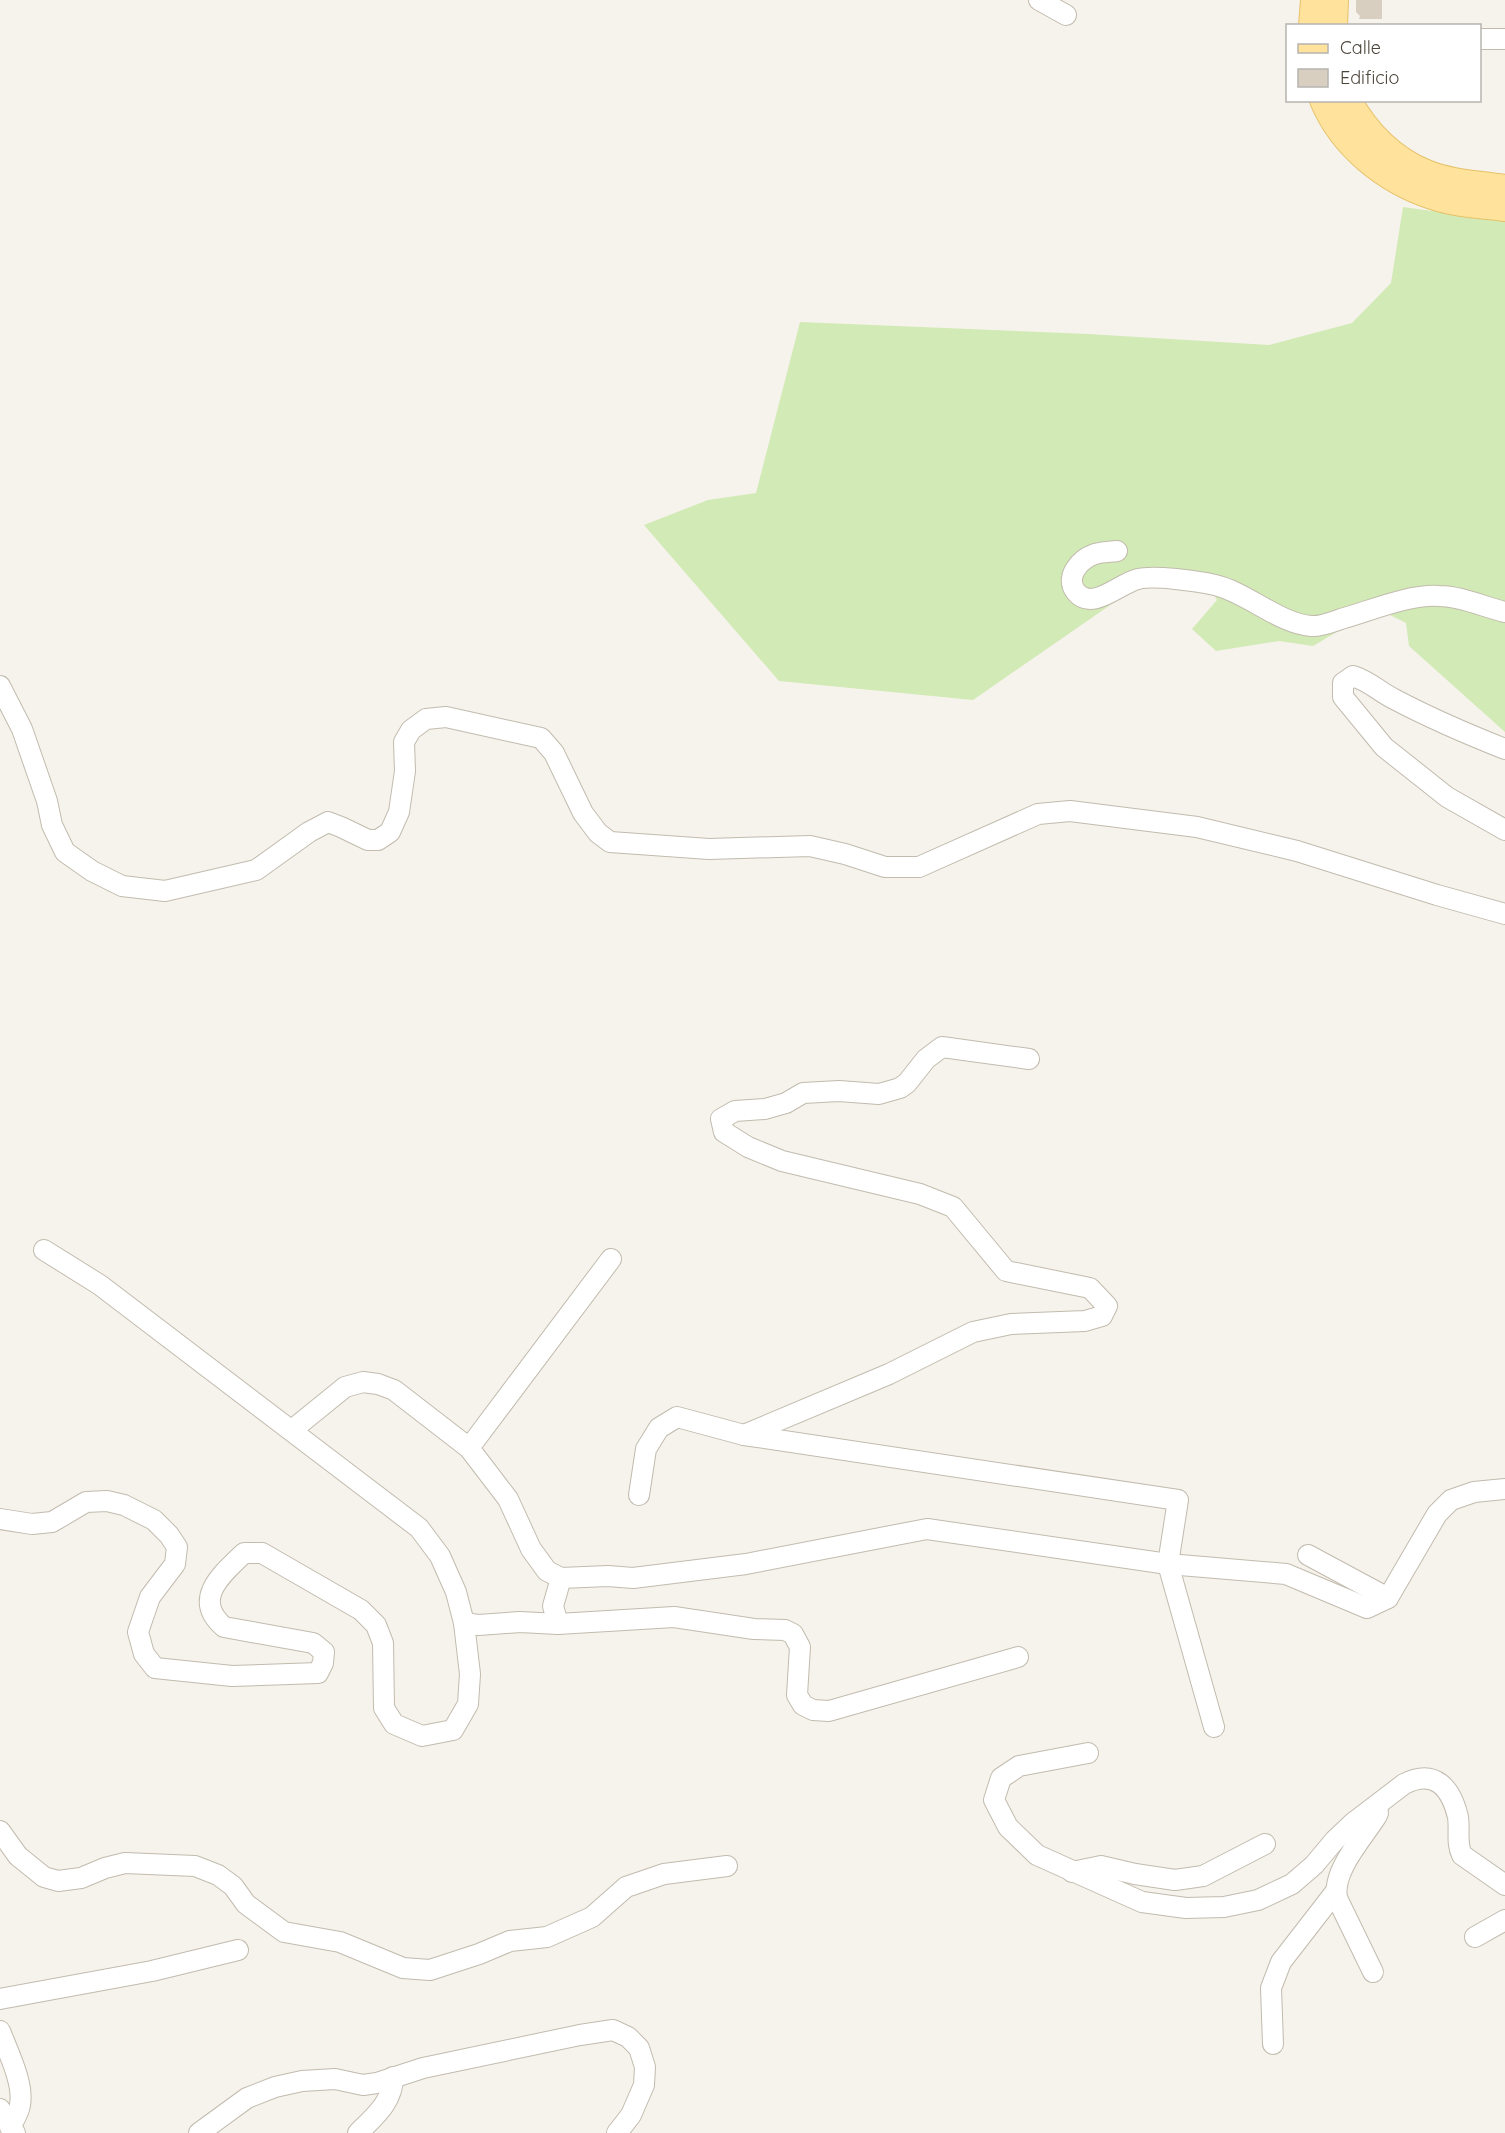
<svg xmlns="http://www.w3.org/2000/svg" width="1505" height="2133" font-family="Quicksand,sans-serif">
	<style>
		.grass { fill: #d2eab5 }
		.building { fill: #d8cfc1 }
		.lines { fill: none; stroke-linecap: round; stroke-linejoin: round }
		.minor-casing { stroke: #c2bbae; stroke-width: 22 }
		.major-casing { stroke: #e6c16a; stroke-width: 28 }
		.minor { stroke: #fff; stroke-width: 20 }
		.major { stroke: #ffe39c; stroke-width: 26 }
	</style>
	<rect width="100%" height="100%" fill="#f6f3ec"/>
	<path class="grass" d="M1403 207 1505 221V732L1409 646 1406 623 1384 612 1352 623 1313 646 1279 641 1216 651 1192 629 1217 600 1209 586 1142 583 973 700 779 681 644 525 708 500 756 493 800 322 1088 334 1269 345 1352 323 1391 283Z"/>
	<path class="building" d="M1356 0H1382V19H1359L1360 16 1356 12Z"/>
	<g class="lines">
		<g class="minor-casing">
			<g id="minor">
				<path d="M1039 0 1066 15"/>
				<path d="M1480 39H1505"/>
				<path d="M1117 551C1110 552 1101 552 1095 554 1080 559 1064 577 1076 592 1092 612 1120 583 1138 579 1154 575 1197 581 1215 585 1246 592 1280 624 1311 626 1320 627 1332 622 1341 619 1370 611 1409 594 1439 596 1461 596 1484 607 1505 612"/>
				<path d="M0 686 22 729 47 801 52 825 65 852 92 871 122 886 165 891 256 870 309 832 328 822 341 827 368 840H378L390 832 399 812 405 771 404 742 411 730 426 719 446 717 541 738 554 753 583 813 598 833 610 842 709 849 810 846 845 854 885 867H919L1038 814 1070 811 1197 827 1297 851 1437 895 1505 914"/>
				<path d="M1505 749C1467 734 1430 718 1394 699 1378 691 1371 682 1353 676L1343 683V697L1384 747 1447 797 1505 830"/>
				<path d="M1029 1059 942 1047 926 1059 907 1083 900 1088 879 1094 839 1091 803 1093 786 1103 765 1109 735 1111 721 1119 724 1132 748 1147 782 1161 920 1194 953 1207 1006 1271 1090 1288 1107 1306 1102 1316 1085 1321 1011 1324 973 1332 889 1374 744 1435 1178 1500 1168 1564 1214 1727"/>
				<path d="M44 1250 100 1285 419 1528 440 1556 456 1592 464 1623 478 1625 520 1622 558 1624 674 1617 754 1629 785 1630 793 1634 800 1647 797 1695 803 1705 813 1710 829 1711 1018 1657"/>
				<path d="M292 1430 345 1387 363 1382 378 1384 394 1390 469 1448 508 1499 531 1549 547 1571 561 1578 608 1576 633 1578 746 1564 927 1529 1168 1564 1286 1574 1367 1608 1388 1598 1437 1514 1451 1500 1474 1492 1505 1489"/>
				<path d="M469 1448 611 1259"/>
				<path d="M639 1495 646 1449 659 1428 677 1417 744 1435"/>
				<path d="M0 1519 32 1524 52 1522 86 1502 107 1501 124 1505 154 1520 169 1535 177 1547 175 1564 150 1597 138 1632 144 1654 155 1668 232 1676 318 1673 323 1663 324 1652 313 1643 224 1627C192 1599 221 1575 244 1553H262L361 1610 376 1625 383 1643 384 1708 394 1724 422 1736 453 1730 468 1704 470 1674 464 1623"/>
				<path d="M1308 1555 1388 1598"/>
				<path d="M558 1624 553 1606 561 1578"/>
				<path d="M1088 1753 1019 1766 1001 1778 994 1800 1008 1827 1037 1855 1142 1902 1186 1908 1224 1907 1258 1900 1292 1884 1314 1865 1335 1840 1353 1823 1404 1784C1435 1768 1451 1788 1458 1817 1460 1830 1456 1843 1462 1855L1505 1885"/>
				<path d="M0 1831 18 1856 44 1877 58 1881 81 1878 105 1868 125 1863 195 1866 218 1875 233 1886 246 1904 284 1932 340 1942 403 1968 430 1970 479 1954 510 1941 547 1937 592 1917 626 1887 664 1874 727 1866"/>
				<path d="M1072 1872 1101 1866 1135 1874 1175 1880 1203 1876 1265 1844"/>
				<path d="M1475 1937 1505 1920"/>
				<path d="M1373 1972 1337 1898C1332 1871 1362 1839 1376 1817L1378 1813 1377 1806"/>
				<path d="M0 1999 152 1971 238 1950"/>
				<path d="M0 2031C8 2052 24 2083 20 2105 19 2113 14 2120 10 2127"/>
				<path d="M1273 2044 1271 1988 1281 1962 1336 1891"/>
				<path d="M0 2109 15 2133"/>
				<path d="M199 2133 247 2098 275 2087 302 2081 335 2079 363 2085 377 2083 423 2068 580 2035 613 2030 628 2037 639 2048 645 2067 644 2085 631 2115 617 2133"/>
				<path d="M358 2133C374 2117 393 2102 393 2077"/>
			</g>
		</g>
		<g class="major-casing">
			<g id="major">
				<path d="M1312 26 1314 0"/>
				<path d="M1334 26 1335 0"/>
				<path d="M1323 100C1342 146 1385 180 1432 196 1455 204 1481 205 1505 208"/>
				<path d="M1348 100C1366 132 1392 159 1426 173 1450 183 1480 184 1505 188"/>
			</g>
		</g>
		<use href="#minor" class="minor"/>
		<use href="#major" class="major"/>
	</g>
	<rect x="1286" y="24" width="195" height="78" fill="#ffffff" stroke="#b7b4b0" stroke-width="1.5"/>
	<rect x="1298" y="44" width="30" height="9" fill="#ffe39c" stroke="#b7b4b0" stroke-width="1.5"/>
	<text x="1340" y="54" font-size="18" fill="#4b4439">Calle</text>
	<rect x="1298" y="69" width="30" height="18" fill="#d8cfc1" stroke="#b7b4b0" stroke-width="1.5"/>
	<text x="1340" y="84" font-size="18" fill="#4b4439">Edificio</text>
</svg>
